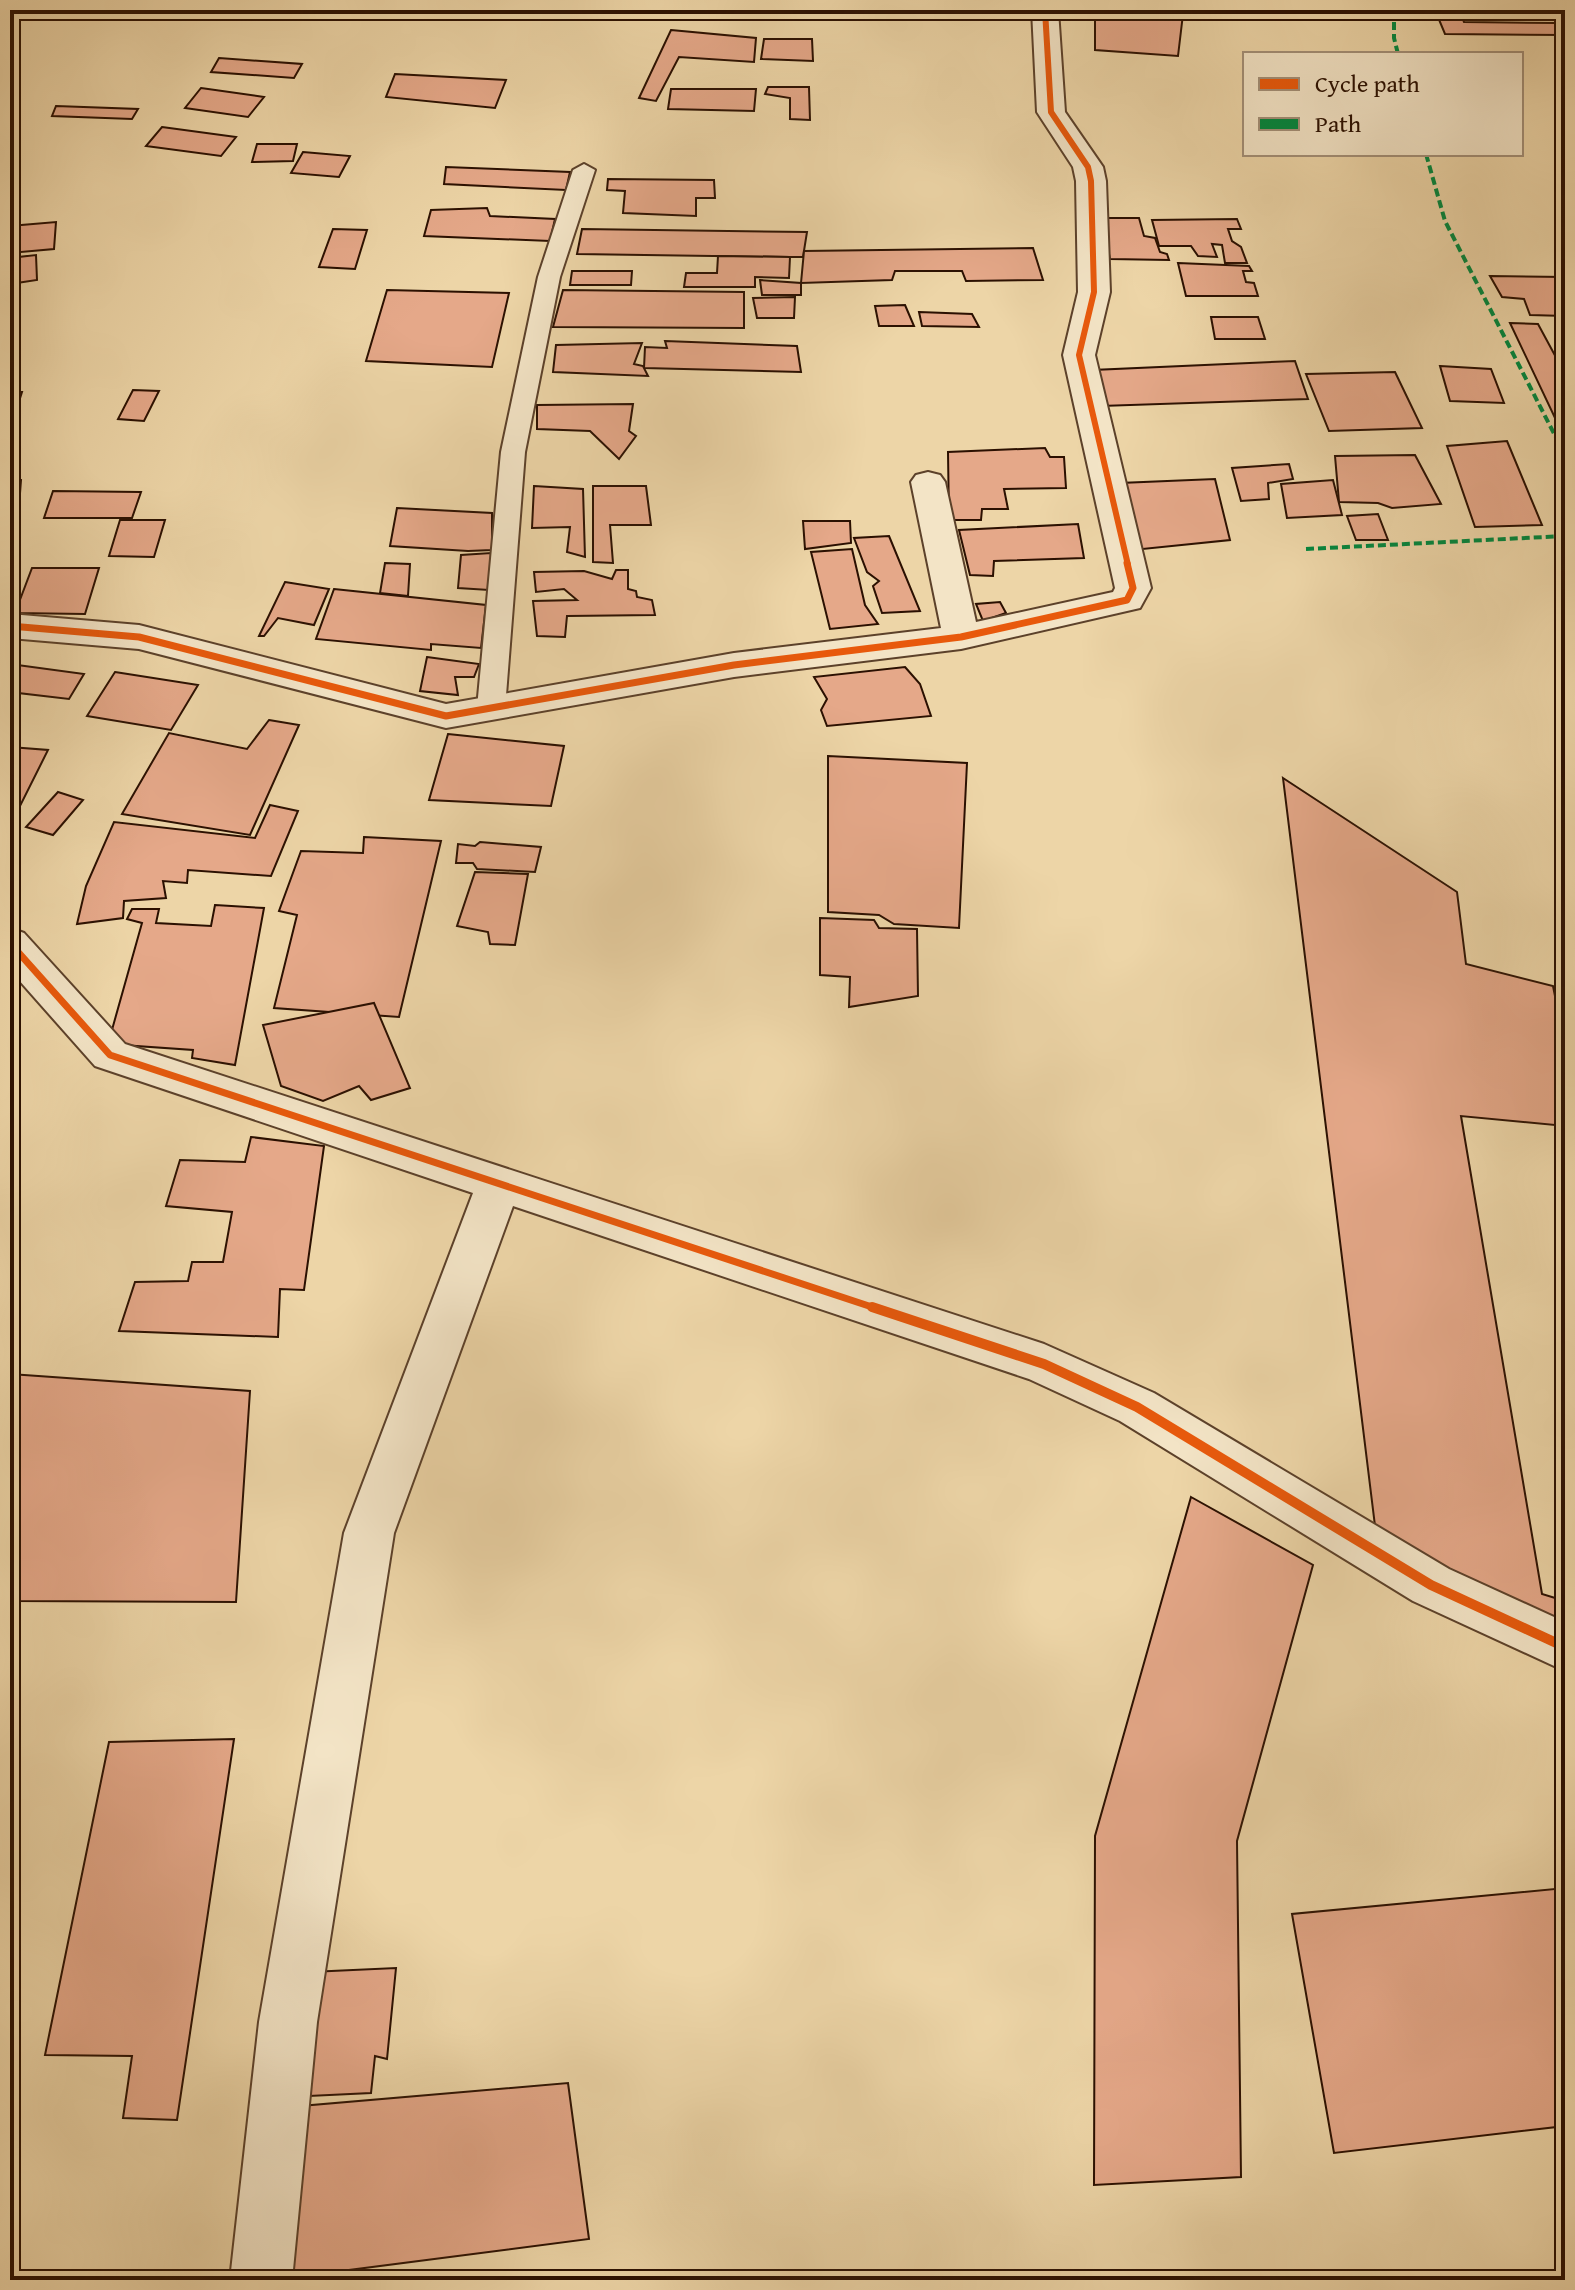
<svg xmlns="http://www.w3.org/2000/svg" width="1575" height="2290" font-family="'Gentium Book Plus',serif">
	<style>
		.building { fill: #e5a889; stroke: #2b1001; stroke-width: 2 }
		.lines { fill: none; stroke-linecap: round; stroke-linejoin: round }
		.lane-casing { stroke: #5c412a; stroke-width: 4 }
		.street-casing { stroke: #5c412a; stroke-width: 4 }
		.lane { fill: #f3e4c6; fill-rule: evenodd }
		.street { fill: #f3e4c6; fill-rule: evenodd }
		.quiet { stroke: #00873e; stroke-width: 4; stroke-dasharray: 8 4; stroke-linecap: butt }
		.cycleway-far2-casing { stroke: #f3e4c6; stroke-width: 9 }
		.cycleway-far1-casing { stroke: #f3e4c6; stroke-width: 12 }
		.cycleway-casing { stroke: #f3e4c6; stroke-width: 15 }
		.cycleway-far2 { stroke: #e8590c; stroke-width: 6 }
		.cycleway-far1 { stroke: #e8590c; stroke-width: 7 }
		.cycleway { stroke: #e8590c; stroke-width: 10 }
	</style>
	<rect width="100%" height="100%" fill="#edd5a7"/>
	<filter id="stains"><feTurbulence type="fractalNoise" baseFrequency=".0025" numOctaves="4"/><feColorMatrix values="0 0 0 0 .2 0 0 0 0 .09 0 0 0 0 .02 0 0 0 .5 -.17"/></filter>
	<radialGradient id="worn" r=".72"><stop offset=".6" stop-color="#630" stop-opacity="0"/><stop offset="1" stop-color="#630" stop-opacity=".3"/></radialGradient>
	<g class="building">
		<path d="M1435 10H1469L1471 16 1461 15 1464 22 1557 23 1565 29V35L1445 34Z"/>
		<path d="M1095 11 1183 14 1178 56 1095 50Z"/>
		<path d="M671 30 756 38 754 62 679 57 656 101 639 98Z"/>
		<path d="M764 39H812L813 61 761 59Z"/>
		<path d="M219 58 302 64 294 78 211 72Z"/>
		<path d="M395 74 506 80 495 108 386 97Z"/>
		<path d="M768 87H809L810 120 790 119V98L765 94Z"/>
		<path d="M201 88 264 97 248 117 185 108Z"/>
		<path d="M671 89H756L754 111 668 109Z"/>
		<path d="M56 106 138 109 132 119 52 116Z"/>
		<path d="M162 127 236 137 221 156 146 146Z"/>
		<path d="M257 144H297L293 161 252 162Z"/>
		<path d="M303 152 350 156 339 177 291 173Z"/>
		<path d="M446 167 570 172 566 190 444 184Z"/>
		<path d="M608 179 714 180 715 198H696V216L623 213 625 191 607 190Z"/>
		<path d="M487 208 490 216 555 219 550 241 424 236 431 210Z"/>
		<path d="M1102 218H1139L1144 236 1155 238 1160 252 1167 254 1169 260 1110 259Z"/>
		<path d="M1237 219 1241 229H1228L1232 241 1241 247 1247 263H1225L1222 245 1212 244 1217 257 1198 256 1191 246H1159L1152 220Z"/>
		<path d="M56 222 54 249 10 253V226Z"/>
		<path d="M333 229 367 230 355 269 319 267Z"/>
		<path d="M582 229 807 232 803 257H790L577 254Z"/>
		<path d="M1033 248 1043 280 966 281 962 271H895L892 280 801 283 804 251Z"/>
		<path d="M36 255 37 280 10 284V258Z"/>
		<path d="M718 256 790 257 789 278 755 277V287H684L686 273H717Z"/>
		<path d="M1178 263 1249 266 1252 271H1243L1246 282 1254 283 1258 296H1186Z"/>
		<path d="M572 271H632L631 285H570Z"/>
		<path d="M1490 276 1565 277V316L1530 315 1524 299 1502 297Z"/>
		<path d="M760 280 801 283V295H762Z"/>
		<path d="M387 290 509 293 492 367 366 361Z"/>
		<path d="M563 290 744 292V328L553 327Z"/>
		<path d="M795 297 794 318H757L753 298Z"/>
		<path d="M905 305 914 326H879L875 306Z"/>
		<path d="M919 312 972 314 979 327 922 326Z"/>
		<path d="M1211 317H1258L1265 339H1215Z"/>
		<path d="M1510 323 1538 324 1565 374V439Z"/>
		<path d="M665 341 797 346 801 372 644 368 645 347 667 348Z"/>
		<path d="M642 343 634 364 643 366 648 376 553 372 556 345Z"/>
		<path d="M1295 361 1308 399 1101 406 1093 370Z"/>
		<path d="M1440 366 1491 369 1504 403 1450 401Z"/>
		<path d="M1395 372 1422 428 1329 431 1306 374Z"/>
		<path d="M133 390 159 391 144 421 118 419Z"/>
		<path d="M10 392H22L10 430Z"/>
		<path d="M633 404 629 431 636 436 619 459 590 431 537 429V405Z"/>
		<path d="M1507 441 1542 525 1475 527 1447 446Z"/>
		<path d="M1045 448 1050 457H1064L1066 488 1004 489 1008 509H982L981 520H949L948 452Z"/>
		<path d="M1415 455 1441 504 1392 508 1378 503 1339 502 1335 456Z"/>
		<path d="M1289 464 1293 479 1268 483 1269 499 1241 501 1232 468Z"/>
		<path d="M1215 479 1230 540 1133 550 1120 483Z"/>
		<path d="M21 480 17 533H10V481Z"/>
		<path d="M1333 480 1342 515 1287 518 1281 484Z"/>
		<path d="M534 486 583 489 585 557 567 552 570 527 532 528Z"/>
		<path d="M593 486H646L651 525H610L613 563 593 562Z"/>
		<path d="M53 491 141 492 132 518H44Z"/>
		<path d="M397 508 492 513V550L468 551 390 546Z"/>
		<path d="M1378 514 1388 540H1356L1347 516Z"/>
		<path d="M120 520H165L154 557 109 556Z"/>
		<path d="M803 521H850L851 543 805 549Z"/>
		<path d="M1078 524 1084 558 994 561 993 576 970 575 959 530Z"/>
		<path d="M889 536 920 611 882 613 873 586 879 581 867 572 854 538Z"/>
		<path d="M852 549 865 605 878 624 830 629 811 552Z"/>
		<path d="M491 553 489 590 458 588 461 555Z"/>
		<path d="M385 563 410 564 408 596 380 593Z"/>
		<path d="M32 568H99L85 614 15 613Z"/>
		<path d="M616 570H628V589L636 591 637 597 652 600 655 615 567 616 565 637 537 636 533 601 577 600 564 589 536 592 534 572 584 571 612 579Z"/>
		<path d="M285 582 329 589 314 625 278 618 264 636H259Z"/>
		<path d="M334 589 486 605 481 648 431 644V650L316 639Z"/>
		<path d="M1000 602 1006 613 983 621 976 604Z"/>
		<path d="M427 657 479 664 474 677H455L458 695 420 691Z"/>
		<path d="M10 664 84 674 69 699 10 692Z"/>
		<path d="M905 667 920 684 931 716 827 726 821 710 827 699 814 677Z"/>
		<path d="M115 672 198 685 171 730 87 716Z"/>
		<path d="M269 720 299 725 250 835 122 814 169 733 247 749Z"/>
		<path d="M448 734 564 746 551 806 429 800Z"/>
		<path d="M10 747 48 750 16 814 10 813Z"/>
		<path d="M828 756 967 763 959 928 894 924 879 915 828 912Z"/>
		<path d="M1283 778 1457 892 1466 964 1553 986 1565 1046V1126L1461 1116 1542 1594 1565 1601V1663L1376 1534Z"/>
		<path d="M58 792 83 800 53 835 26 827Z"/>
		<path d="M270 805 298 811 271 876 188 870 187 883 163 881 166 898 124 901 123 918 77 924 86 886 114 822 255 838Z"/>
		<path d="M364 837 441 841 399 1017 274 1008 297 915 279 911 301 851 363 853Z"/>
		<path d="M480 842 541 847 535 872 477 869 473 863H456L458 844 475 846Z"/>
		<path d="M475 872 528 874 515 945 490 944 488 932 457 926Z"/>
		<path d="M215 905 264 908 235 1065 192 1058 193 1050 108 1044 142 923 127 919 132 909H159L156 923 211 926Z"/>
		<path d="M820 918 874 920 879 928 917 929 918 996 849 1007 850 977 820 975Z"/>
		<path d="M374 1003 410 1088 371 1100 359 1086 323 1101 281 1086 263 1025Z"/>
		<path d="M251 1137 324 1146 304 1290 280 1289 278 1337 119 1331 135 1282 188 1281 192 1262H223L232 1212 166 1206 180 1160 245 1162Z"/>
		<path d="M10 1374 250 1391 236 1602 10 1601Z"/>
		<path d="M1191 1497 1313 1565 1237 1841 1241 2177 1094 2185 1095 1836Z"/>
		<path d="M234 1739 177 2120 123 2118 132 2056 45 2055 109 1742Z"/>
		<path d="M1565 1888V2126L1334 2153 1292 1914Z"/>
		<path d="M396 1968 387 2059 375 2056 371 2093 288 2097 310 1972Z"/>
		<path d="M568 2083 589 2239 271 2280 289 2107Z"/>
	</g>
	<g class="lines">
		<g class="lane-casing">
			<path id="lane" d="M584 164 595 170 560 277 525 452 505 708 501 714 491 717 481 714 477 708 501 452 538 277 573 170Z"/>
		</g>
		<g class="street-casing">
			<g id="street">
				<path d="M1032 10H1058L1065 112 1103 167 1106 181 1110 292 1095 355 1151 588 1140 608 961 649 734 677 446 728 139 649 10 638V614L139 625 446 704 734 653 941 628 911 482 916 475 928 472 940 475 945 482 976 622 1113 592 1115 588 1063 355 1078 292 1076 181 1073 167 1037 112Z"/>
				<path d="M10 928 24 933 125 1044 1044 1344 1154 1393 1449 1569 1565 1622V1671L1413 1601 1120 1421 1029 1379 513 1206 394 1533 317 2022 292 2280H230L259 2022 344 1533 473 1193 95 1066 10 970Z"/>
			</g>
		</g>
		<use href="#lane" class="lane"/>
		<use href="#street" class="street"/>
		<g class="quiet">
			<path d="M1394 10V38L1398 54"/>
			<path d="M1426 154 1445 221 1565 455"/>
			<path d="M1306 549 1565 536"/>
		</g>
		<g class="cycleway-far2-casing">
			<path id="cycleway-far2" d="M1045 10 1051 112 1088 167 1091 181 1094 292 1079 355 1128 565"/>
		</g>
		<g class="cycleway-far1-casing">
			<g id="cycleway-far1">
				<path d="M10 626 139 637 446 716 734 665 961 637 1127 600 1133 588 1127 563"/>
				<path d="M10 943 110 1055 878 1309"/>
			</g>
		</g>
		<g class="cycleway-casing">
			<path id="cycleway" d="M872 1307 1044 1364 1137 1407 1431 1585 1565 1647"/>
		</g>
		<use href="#cycleway-far2" class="cycleway-far2"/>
		<use href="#cycleway-far1" class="cycleway-far1"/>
		<use href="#cycleway" class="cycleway"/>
	</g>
	<rect width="1575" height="2290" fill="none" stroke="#edd5a7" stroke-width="40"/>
	<rect x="12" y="12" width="1551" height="2266" fill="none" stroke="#2b1001" stroke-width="4"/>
	<rect x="20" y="20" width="1535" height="2250" fill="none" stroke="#2b1001" stroke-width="2"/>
	<rect x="1243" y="52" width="280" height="104" fill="#f3e4c6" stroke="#a38f77" stroke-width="2"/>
	<rect x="1259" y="78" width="40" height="12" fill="#e8590c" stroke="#a38f77" stroke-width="2"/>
	<text x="1315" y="92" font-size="24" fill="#2b1001">Cycle path</text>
	<rect x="1259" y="118" width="40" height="12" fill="#00873e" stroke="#a38f77" stroke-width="2"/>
	<text x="1315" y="132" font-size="24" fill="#2b1001">Path</text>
	<rect width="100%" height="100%" filter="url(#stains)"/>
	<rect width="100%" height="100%" fill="url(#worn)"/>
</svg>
